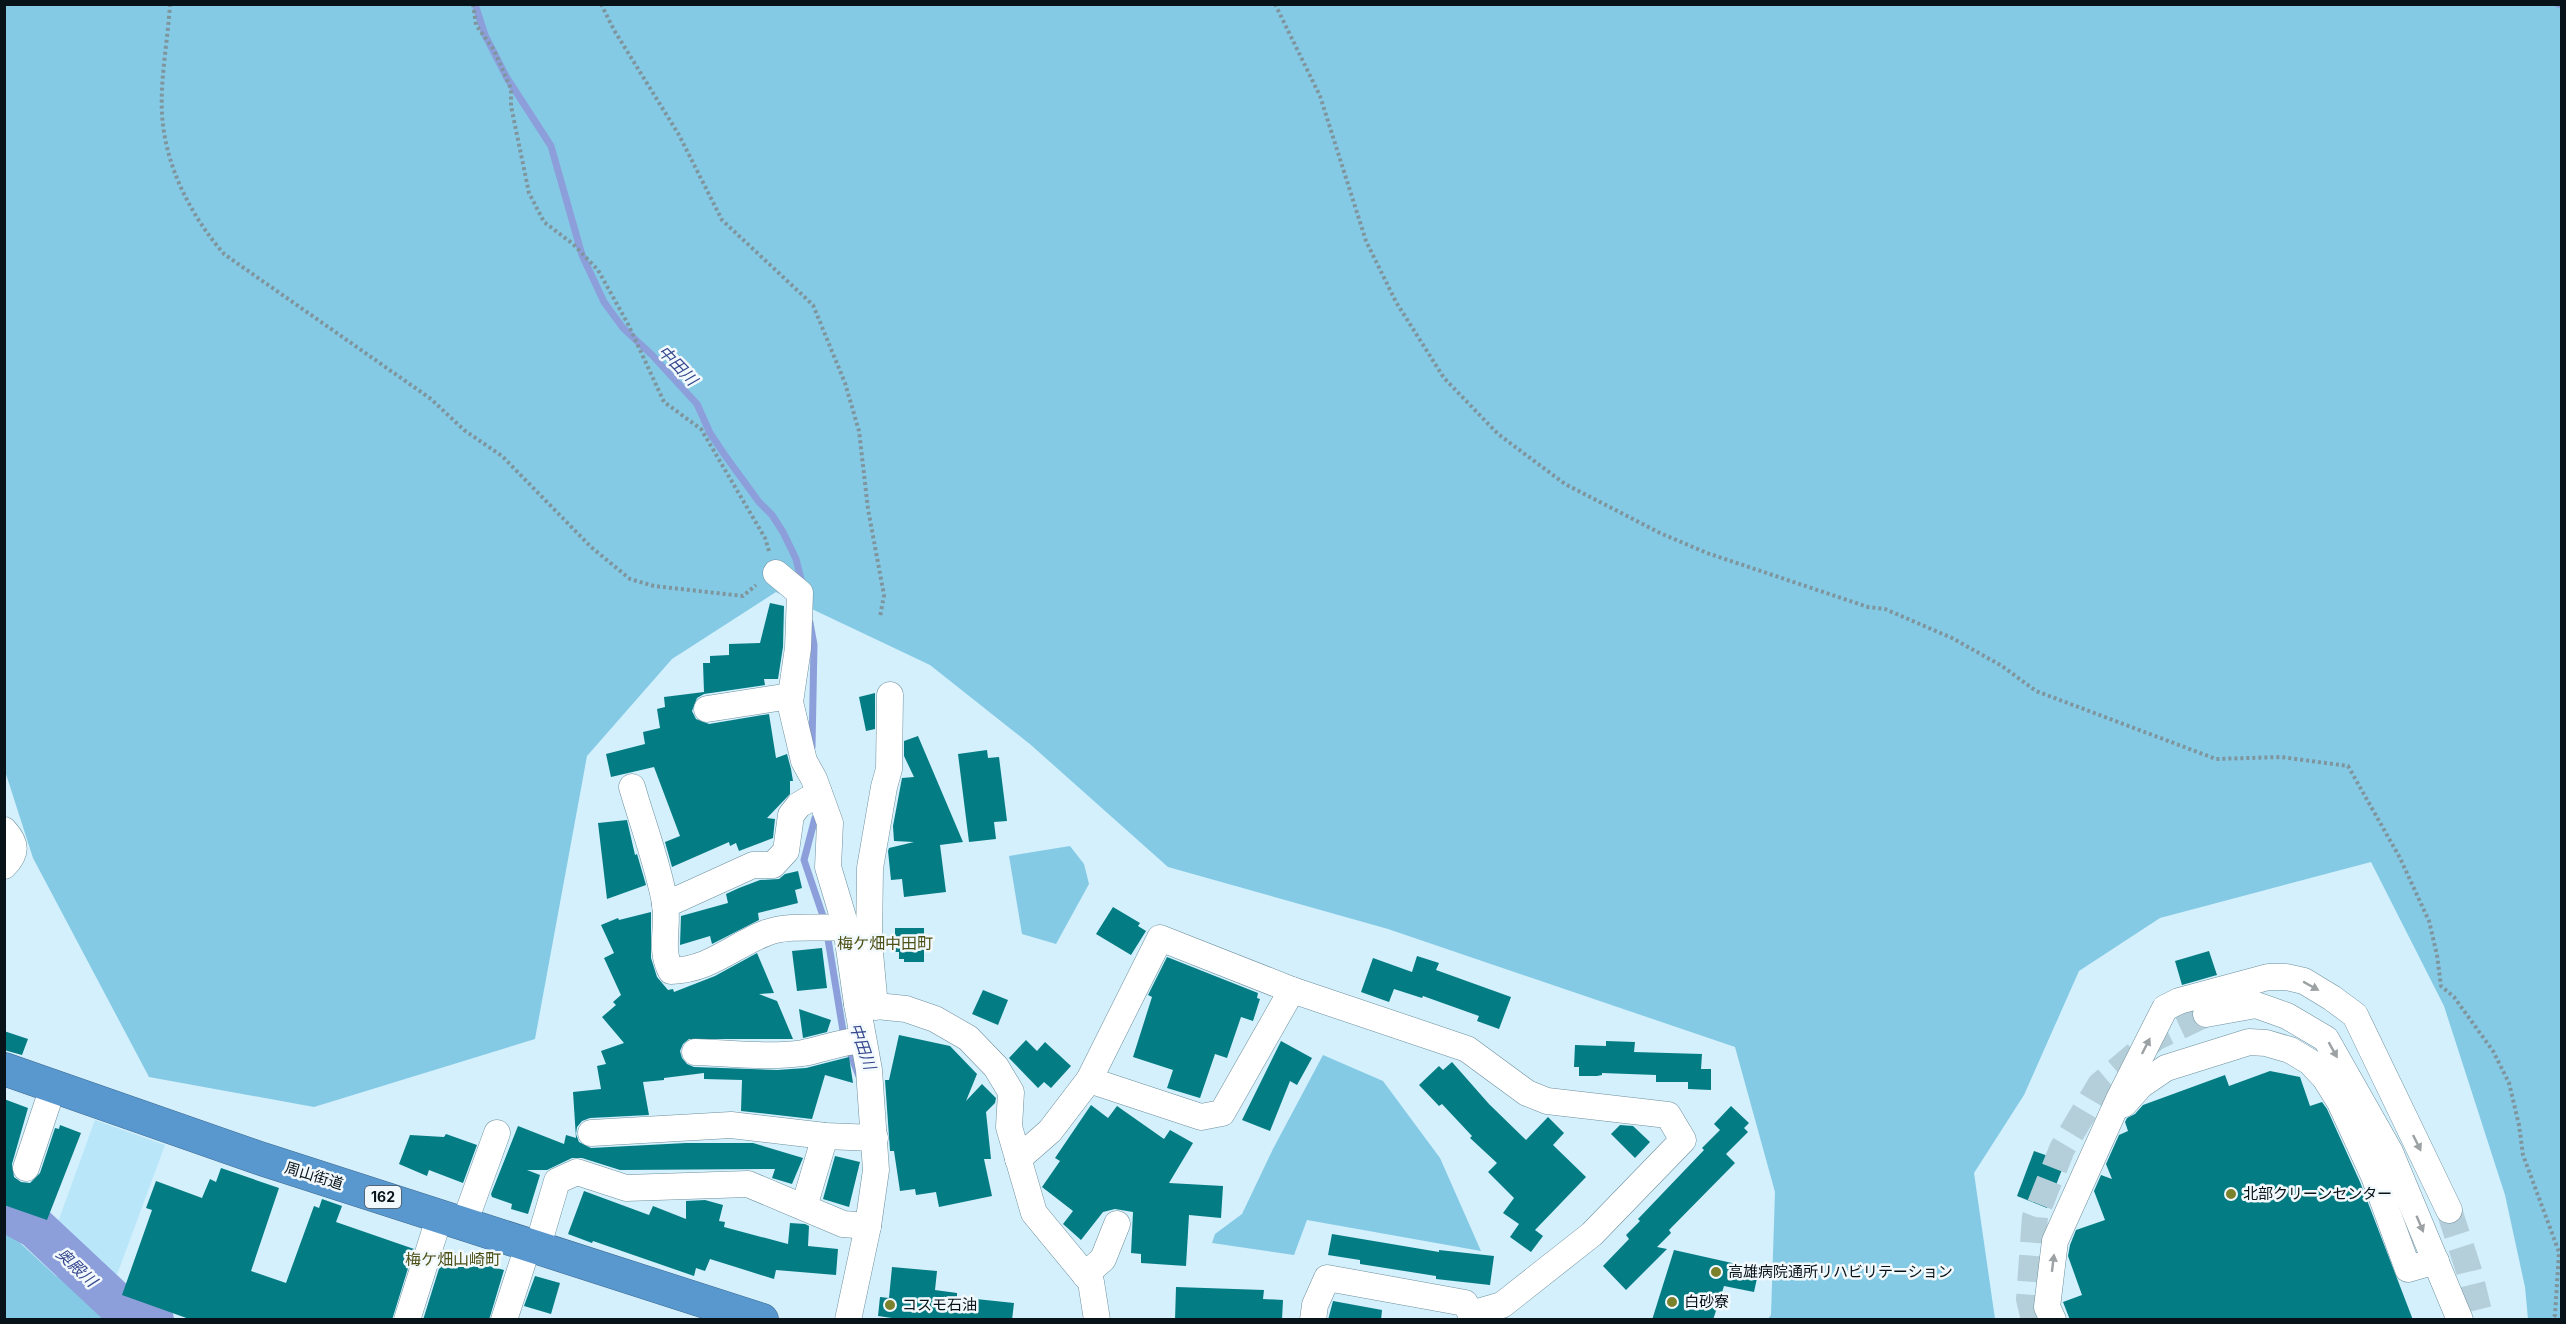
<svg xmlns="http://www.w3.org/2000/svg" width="2566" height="1324" font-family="Inter,'Noto Sans JP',sans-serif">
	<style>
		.built { fill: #b9e6f9 }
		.green { fill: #85cae5 }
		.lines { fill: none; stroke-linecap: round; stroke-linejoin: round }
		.stream { stroke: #8c9fdb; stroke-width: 7 }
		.river { stroke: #8c9fdb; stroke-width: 42 }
		.building { fill: #047c84 }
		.minor-tunnel { stroke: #b4cfda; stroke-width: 26; stroke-dasharray: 26 13; stroke-linecap: butt }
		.minor-casing { stroke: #6e8f9d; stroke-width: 27 }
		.highway-casing { stroke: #3c698f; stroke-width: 34 }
		.path { stroke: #7f959e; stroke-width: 4; stroke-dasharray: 3 3; stroke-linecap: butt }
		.minor { stroke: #fff; stroke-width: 26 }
		.highway { stroke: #5997cf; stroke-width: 33 }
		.oneway { fill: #9ca1a3 }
		.poi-dot { fill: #7c812b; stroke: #f2f9fc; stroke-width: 2 }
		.labels { text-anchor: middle; stroke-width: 5; stroke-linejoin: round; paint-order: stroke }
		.shield { fill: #f2f9fc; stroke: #4e585d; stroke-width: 1.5 }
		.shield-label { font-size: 14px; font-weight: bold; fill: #071319 }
		.street-label { font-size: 15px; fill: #071319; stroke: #f2f9fc }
		.poi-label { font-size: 15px; fill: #071319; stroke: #f2f9fc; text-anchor: start }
		.water-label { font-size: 16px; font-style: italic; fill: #36478f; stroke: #f2f9fc }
		.neighbourhood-label { font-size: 16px; fill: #4e5116; stroke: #f2f9fc }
	</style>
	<rect width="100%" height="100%" fill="#d3f0fc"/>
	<path class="built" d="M95 1120 165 1145 115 1280 92 1273 58 1222Z"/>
	<g class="green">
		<path d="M4 5H2561V1319H2528L2525 1287 2505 1195 2444 1006 2371 862 2160 918 2079 971 2024 1095 1974 1173 1995 1319H1768L1771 1315 1775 1192 1735 1047 1388 929 1168 867 1031 745 930 665 776 592 672 659 587 756 535 1039 314 1107 149 1077 33 858 5 771Z"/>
		<path d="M1070 846 1084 864 1089 884 1056 944 1022 934 1009 856Z"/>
		<path d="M1323 1055 1383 1081 1440 1158 1481 1251 1307 1220 1294 1255 1212 1243 1215 1234 1242 1214 1273 1149Z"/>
		<path d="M5 1229 56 1276 141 1319H5Z"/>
	</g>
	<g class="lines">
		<g class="stream">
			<path d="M475 4 485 35 507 78 551 146 582 255 604 302 623 328 652 355 697 404 710 433 724 454 759 502 772 515 783 532 796 559 802 583"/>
			<path d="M2558 4 2562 5"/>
			<path d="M810 623 814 645 812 747"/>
			<path d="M815 818 804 860 825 922"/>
			<path d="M827 933 844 1037"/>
			<path d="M848 1048 860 1079"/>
		</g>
		<path class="river" d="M4 1210 35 1227 114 1301 153 1320"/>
	</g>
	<g class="building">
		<path d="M770 603 784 606 783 647 778 679H764L765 685 704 694 697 698 692 711 696 719 709 724 769 714 776 758 787 754 791 769 793 781H790V794L767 818 775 819 773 838 739 851 736 843 730 846 729 842 672 867 665 842 680 836 654 767 611 777 606 754 645 744 643 732 660 728 657 709 665 707 664 697 704 692 703 663H710V656L729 655V644L760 643Z"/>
		<path d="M875 693V729L866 731 859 697Z"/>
		<path d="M918 736 963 842 940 845 946 892 904 897 902 879 891 880 888 851 889 848 914 842 894 841 893 826 902 778 914 777 904 756V741Z"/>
		<path d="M987 750 988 758 999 757 1007 821 994 822 996 839 969 842 958 754Z"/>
		<path d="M627 820 635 855 637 854 646 885 607 899 598 823Z"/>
		<path d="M798 871 802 888 795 890 798 903 758 913 759 920 712 944 710 936 680 945 681 916 728 903 726 894 739 888 760 880 779 879 785 874Z"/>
		<path d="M1113 907 1140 923 1138 926 1146 931 1131 955 1096 934Z"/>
		<path d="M651 912V958L657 977 668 990 673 989 674 992 715 976 757 953 774 993 759 994 777 1001 793 1039H689L683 1044 680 1051 682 1058 687 1064 694 1067 777 1070 806 1068 849 1057 853 1083 825 1075 812 1119 741 1111 742 1080 704 1079V1073L664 1078V1080L643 1082 649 1115 590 1118 582 1121 577 1127 576 1134 579 1142 591 1148 686 1143H753L803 1158 792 1184 772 1178 775 1169 620 1170 582 1158H572L547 1170H527L540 1175 528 1214 511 1209 512 1204 492 1197 491 1194 518 1126 564 1144 566 1135 576 1138 573 1092 601 1089 597 1066 606 1064 601 1051 624 1043 602 1017 616 1005 613 1002 621 995 604 958 614 953 601 925 618 918 619 920Z"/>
		<path d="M895 928H924V962H904V959H899V952H895Z"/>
		<path d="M822 948 827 988 797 991 792 951Z"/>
		<path d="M2209 951 2217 975 2182 985 2175 961Z"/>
		<path d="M1417 956 1439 963 1436 970 1511 997 1499 1029 1477 1021 1479 1016 1423 996 1422 998 1394 989 1389 1002 1361 992 1373 958 1412 972Z"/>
		<path d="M1167 957 1258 993 1257 998 1260 999 1253 1021 1241 1017 1227 1058 1215 1054 1200 1098 1167 1088 1173 1070 1133 1057 1152 997 1148 995Z"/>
		<path d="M983 990 1008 1000 998 1025 972 1014Z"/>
		<path d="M799 1009 831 1020 827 1032 803 1038Z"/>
		<path d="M4 1031 28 1039 22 1055 4 1050Z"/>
		<path d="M899 1035 950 1046 977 1074 966 1101 982 1084 996 1098 995 1103 986 1112 991 1159H984L992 1196 939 1207 936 1192 916 1195 915 1189 900 1191 894 1151H890L885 1080H889Z"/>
		<path d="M1026 1040 1037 1051 1045 1042 1071 1066 1051 1088 1044 1082 1038 1088 1009 1058Z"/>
		<path d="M1281 1041 1312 1058 1297 1085 1290 1081 1270 1131 1242 1120Z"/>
		<path d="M1606 1041 1635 1042 1634 1052 1702 1054 1701 1069H1711V1090L1688 1089V1082H1656V1075L1602 1073V1075L1597 1076H1579V1067H1574L1575 1045 1606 1046Z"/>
		<path d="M1452 1062 1489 1104 1526 1140 1548 1117 1564 1133 1553 1145 1586 1177 1535 1230 1543 1236 1531 1252 1510 1237 1519 1224 1503 1213 1514 1198 1488 1172 1497 1163 1470 1138 1472 1136 1442 1104 1439 1106 1419 1085 1439 1066 1443 1070Z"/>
		<path d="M2270 1071 2300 1077 2310 1106 2322 1102 2327 1109 2360 1182 2413 1320H2070L2063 1302 2082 1295 2068 1256 2070 1245 2076 1230 2105 1220 2094 1191 2101 1175 2112 1179 2106 1164 2119 1135 2128 1131 2125 1122 2127 1118 2135 1114 2143 1105 2225 1075 2229 1086Z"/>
		<path d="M4 1099 28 1108 12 1164 14 1177 21 1182 30 1183 40 1173 55 1128 59 1129 60 1125 81 1133 47 1220 4 1205Z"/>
		<path d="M1091 1105 1108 1118 1117 1106 1164 1139 1170 1130 1193 1143 1169 1183 1223 1186 1221 1218 1189 1215 1186 1266 1141 1263V1254L1131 1253 1133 1212 1115 1209 1103 1212 1081 1240 1063 1224 1073 1211 1042 1187 1060 1161 1055 1158Z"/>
		<path d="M1731 1106 1749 1123 1744 1128 1748 1132 1726 1154 1735 1163 1669 1230 1671 1233 1657 1247 1667 1249 1626 1290 1603 1266 1629 1239 1626 1235 1640 1221 1638 1219 1704 1150 1702 1148 1720 1130 1714 1124Z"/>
		<path d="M1620 1125 1633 1126 1650 1142 1635 1158 1611 1134Z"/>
		<path d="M446 1134 477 1145 463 1183 429 1170 427 1176 399 1164 410 1135 444 1137Z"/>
		<path d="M2034 1151 2065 1162 2047 1208 2017 1196Z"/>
		<path d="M835 1156 860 1162 849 1207 823 1199Z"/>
		<path d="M221 1168 279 1188 251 1271 286 1283 314 1206 319 1208 322 1199 342 1206 336 1222 414 1249 392 1320H192L122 1295 152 1210 146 1208 156 1181 202 1198 210 1179 216 1182Z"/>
		<path d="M584 1191 649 1215 653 1206 686 1219V1201L705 1200 723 1205 719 1221 725 1222 724 1227 788 1244 790 1223 805 1224 809 1226 808 1246 838 1249 836 1275 776 1270 774 1279 710 1259 705 1271 696 1268 694 1276 593 1241 592 1243 568 1234Z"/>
		<path d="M1332 1234 1439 1252V1250L1494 1256 1490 1285 1436 1279V1276L1360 1264V1260L1328 1255Z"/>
		<path d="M1674 1250 1759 1269 1754 1292 1724 1286 1713 1320H1652Z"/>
		<path d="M449 1251 471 1257 469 1261 504 1270 489 1320H423L442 1259 446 1260Z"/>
		<path d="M892 1267 937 1271 935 1290 957 1293V1297L1014 1303 1012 1320H906L878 1316 880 1297 889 1298Z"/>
		<path d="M535 1276 560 1283 551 1314 524 1306Z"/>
		<path d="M1176 1287 1264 1290 1263 1299 1283 1300 1282 1320H1175Z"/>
		<path d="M1333 1301 1382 1310 1381 1320H1328Z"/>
	</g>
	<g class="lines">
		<g class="minor-tunnel">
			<path d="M2449 1210 2469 1271 2481 1320"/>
			<path d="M2034 1320 2029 1299 2035 1217 2062 1149 2100 1085 2155 1038 2206 1014"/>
		</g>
		<g class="minor-casing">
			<g id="minor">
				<path d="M776 573 800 593 798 648 790 702 804 761 814 779 830 823 828 867 846 927 857 1004 906 1009 935 1019 968 1038 996 1067 1011 1092 1009 1127 1034 1213 1091 1282 1097 1320"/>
				<path d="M707 709 784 697 790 702"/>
				<path d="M632 787C643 825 658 864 665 903 669 927 659 949 671 971 710 970 734 945 766 933 788 924 823 929 846 927"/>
				<path d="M4 830C17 844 17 853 4 866"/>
				<path d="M665 905 753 865H773L786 851 791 815 799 805 819 793"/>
				<path d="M875 1007 869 942 870 868 884 787 889 769 890 695"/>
				<path d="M2206 1014 2256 1005 2287 1016 2326 1039 2390 1152 2460 1320"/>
				<path d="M695 1052C730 1053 768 1058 803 1053 823 1049 841 1042 862 1040"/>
				<path d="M1089 1080 1201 1117 1222 1113 1292 990"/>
				<path d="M2124 1104 2141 1085 2166 1068 2249 1042 2266 1043 2290 1050 2310 1062 2325 1078 2340 1102 2374 1176 2408 1269 2436 1261"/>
				<path d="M591 1133 731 1125 825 1136 875 1138"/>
				<path d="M1018 1159 1050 1131 1089 1080 1160 938 1292 990 1467 1049 1527 1093 1547 1101 1668 1115 1683 1140 1592 1234 1502 1305 1471 1314 1473 1320"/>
				<path d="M26 1168 53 1087"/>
				<path d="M804 1207 825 1136"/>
				<path d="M464 1224 497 1133"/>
				<path d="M537 1249 557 1181 577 1172 626 1188 748 1184 843 1224 868 1226"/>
				<path d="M1085 1275 1103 1259 1117 1224"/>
				<path d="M407 1320 440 1215"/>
				<path d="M504 1320 528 1246"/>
				<path d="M848 1320 868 1226 876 1170 869 1070 857 1004"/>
				<path d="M1313 1320 1315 1305 1327 1278 1465 1303 1471 1314"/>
				<path d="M2053 1320 2047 1307 2055 1241 2119 1099 2165 1008 2179 1001 2268 977H2286L2304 981 2332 998 2355 1015 2449 1210"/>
			</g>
		</g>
		<g class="highway-casing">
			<path id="highway" d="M4 1069 262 1159 762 1320"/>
		</g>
		<g class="path">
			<path d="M170 4C168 40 160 78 162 114 165 166 191 216 224 254L431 399 464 430 502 456 591 547 630 579 654 586 743 596 756 585"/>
			<path d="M473 4 476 25 494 50 511 89V106L529 193 544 222 573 244 598 270 628 324 664 402 701 429 765 538 769 551"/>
			<path d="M601 4 614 30 679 135 722 220 813 305 845 383 859 431 868 509 884 595 880 617"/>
			<path d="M1275 4 1320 96 1366 241 1396 302 1444 378 1498 434 1565 484 1660 533 1707 553 1868 607 1885 609 1952 638 2002 666 2036 691 2216 759 2281 757 2348 766 2400 858 2429 921 2437 955 2441 986 2454 997 2493 1051 2509 1083 2519 1125 2523 1155 2559 1252 2555 1315 2552 1320"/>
		</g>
		<use href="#minor" class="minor"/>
		<use href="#highway" class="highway"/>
	</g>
	<defs><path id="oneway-solid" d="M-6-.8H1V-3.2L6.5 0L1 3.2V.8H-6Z" transform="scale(1.5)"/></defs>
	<g class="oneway">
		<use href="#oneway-solid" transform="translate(2311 986) rotate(29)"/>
		<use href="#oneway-solid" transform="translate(2146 1046) rotate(-63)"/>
		<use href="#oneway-solid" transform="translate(2333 1050) rotate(61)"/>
		<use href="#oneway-solid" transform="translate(2417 1143) rotate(64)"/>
		<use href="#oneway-solid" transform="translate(2420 1224) rotate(67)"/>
		<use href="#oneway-solid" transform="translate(2053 1263) rotate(-83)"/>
	</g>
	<g class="poi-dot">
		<circle cx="2231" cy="1194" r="6"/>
		<circle cx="1716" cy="1272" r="6"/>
		<circle cx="1672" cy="1302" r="6"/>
		<circle cx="890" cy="1305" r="6"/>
	</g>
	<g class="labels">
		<rect class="shield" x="365" y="1186" width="36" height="22" rx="4.5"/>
		<g class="shield-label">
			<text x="383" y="1202">162</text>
		</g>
		<g class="street-label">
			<text transform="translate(314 1176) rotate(17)" y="5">周山街道</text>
		</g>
		<g class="poi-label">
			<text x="2243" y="1199">北部クリーンセンター</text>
			<text x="1728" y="1277">高雄病院通所リハビリテーション</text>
			<text x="1684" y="1307">白砂寮</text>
			<text x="902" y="1310">コスモ石油</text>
		</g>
		<g class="water-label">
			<text transform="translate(678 365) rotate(46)" y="6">中田川</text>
			<text transform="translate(863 1046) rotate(71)" y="6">中田川</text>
			<text transform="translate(77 1267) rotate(43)" y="6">奥殿川</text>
		</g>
		<g class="neighbourhood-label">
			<text x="885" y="949">梅ケ畑中田町</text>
			<text x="453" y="1265">梅ケ畑山崎町</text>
		</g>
	</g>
	<rect width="2566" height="1324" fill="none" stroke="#071319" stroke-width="12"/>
</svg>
